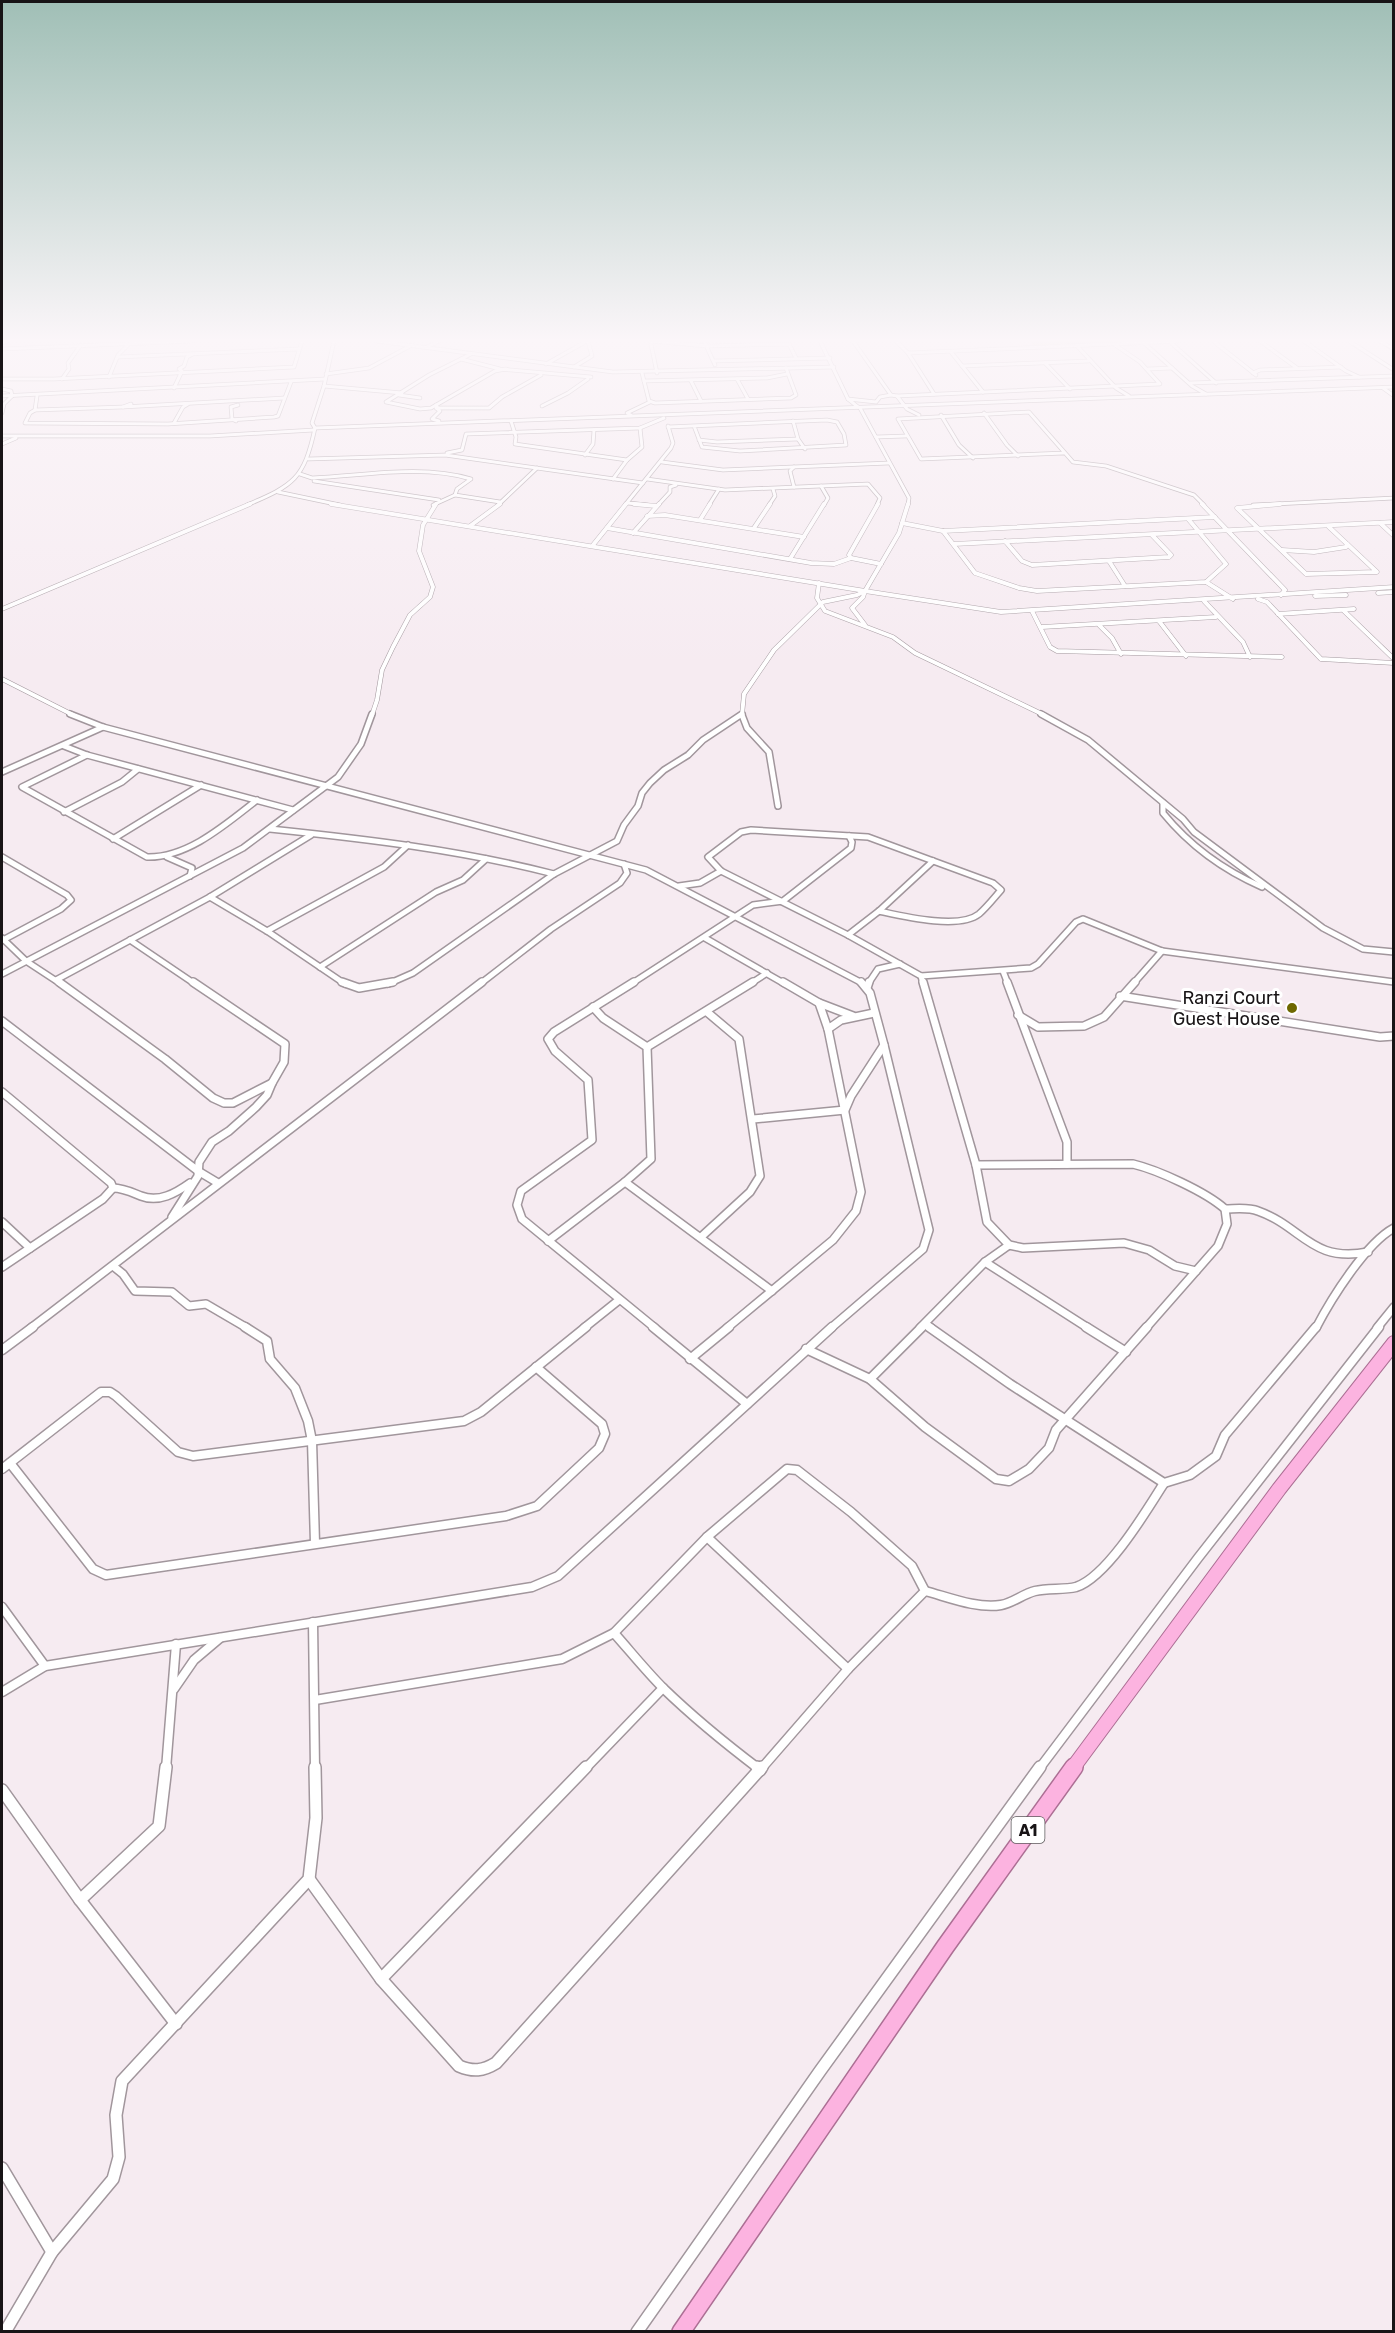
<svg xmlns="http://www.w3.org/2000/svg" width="1395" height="2333" font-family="Rubik,sans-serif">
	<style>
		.green { fill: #d4d193 }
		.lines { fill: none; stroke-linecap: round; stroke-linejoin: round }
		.minor-far5-casing { stroke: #a1969c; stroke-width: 4.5 }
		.minor-far4-casing { stroke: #a1969c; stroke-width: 5 }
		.minor-far3-casing { stroke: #a1969c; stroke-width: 8 }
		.minor-far2-casing { stroke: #a1969c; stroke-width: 10 }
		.minor-far1-casing { stroke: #a1969c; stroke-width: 11 }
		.minor-casing { stroke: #a1969c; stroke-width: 14 }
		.trunk-far1-casing { stroke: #ac6f94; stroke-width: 16 }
		.trunk-casing { stroke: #ac6f94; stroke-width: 20 }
		.minor-far5 { stroke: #fff; stroke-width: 3 }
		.minor-far4 { stroke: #fff; stroke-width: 4 }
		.minor-far3 { stroke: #fff; stroke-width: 5 }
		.minor-far2 { stroke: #fff; stroke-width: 7 }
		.minor-far1 { stroke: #fff; stroke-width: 8 }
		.minor { stroke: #fff; stroke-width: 11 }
		.trunk-far1 { stroke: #fcb3e0; stroke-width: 14 }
		.trunk { stroke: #fcb3e0; stroke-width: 17 }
		.poi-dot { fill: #6e6800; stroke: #fff; stroke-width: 2 }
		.labels { text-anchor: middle; stroke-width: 6; stroke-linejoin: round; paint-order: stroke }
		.shield { fill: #fff; stroke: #5d5a5c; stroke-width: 1.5 }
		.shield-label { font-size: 16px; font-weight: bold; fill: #181416 }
		.poi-label { font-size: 18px; fill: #181416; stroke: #fff; text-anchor: end }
	</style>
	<rect width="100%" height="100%" fill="#f6ebf1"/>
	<path class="green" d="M1030 341H1138V344L1036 348Z"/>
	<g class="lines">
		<g class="minor-far5-casing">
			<g id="minor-far5">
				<path d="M334 341 324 386 312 423 315 428 1394 387"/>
				<path d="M376 341 613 372 834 367"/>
				<path d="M650 341 707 346 789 344 796 358"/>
				<path d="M653 341 651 344 657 373"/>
				<path d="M704 341 715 365"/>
				<path d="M820 341 848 399 858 407"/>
				<path d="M853 341 891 395 897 396"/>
				<path d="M896 341 908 353 934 394"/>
				<path d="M1169 341 1216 383"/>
				<path d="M1213 341 1256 375"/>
				<path d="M1260 341 1297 368"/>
				<path d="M1304 341 1346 371 1359 377"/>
				<path d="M1349 341 1394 370"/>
				<path d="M1380 341 1394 349"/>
				<path d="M1143 342 1192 386 1206 394"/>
				<path d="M2 343 8 341"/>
				<path d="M427 347 439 341"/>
				<path d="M1078 347 1116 388 1129 396"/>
				<path d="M2 349 193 341"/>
				<path d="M951 352 983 392"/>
				<path d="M908 353 1180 341"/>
				<path d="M471 354 429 375 386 402 420 409 431 408 495 371 506 369"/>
				<path d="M118 357 299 349"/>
				<path d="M461 359 500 369 591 377"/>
				<path d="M714 361 830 358"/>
				<path d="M1045 363 1070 389"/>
				<path d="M546 364 587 341"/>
				<path d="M962 366 1089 361"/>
				<path d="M574 367 592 356 588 341"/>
				<path d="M1148 369 1172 368"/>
				<path d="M642 373 649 401 655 403 791 398 796 395 786 368"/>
				<path d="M1253 373 1260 370 1341 367"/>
				<path d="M326 374 369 368 412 345"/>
				<path d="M109 377 118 355 129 344"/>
				<path d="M2 379H54L294 367 302 341"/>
				<path d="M62 379 69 369 68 363 80 346"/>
				<path d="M737 379 748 399"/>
				<path d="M644 381 767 378 787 374"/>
				<path d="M691 381 701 401"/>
				<path d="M1190 383 1394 376"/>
				<path d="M324 386 402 393"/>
				<path d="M174 388 182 371 179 369 184 366 187 357 193 354"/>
				<path d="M1383 388 1394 396"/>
				<path d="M2 389 11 391 12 396"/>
				<path d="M399 395 420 398"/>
				<path d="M2 396 325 379"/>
				<path d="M37 396 35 410 123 407"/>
				<path d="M848 399 876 402 880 397 891 395"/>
				<path d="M131 404 123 407 284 398"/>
				<path d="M436 405 438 408H489L502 397 541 375"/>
				<path d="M542 406 568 393 588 379"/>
				<path d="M436 408 440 411 432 419 439 421"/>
				<path d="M860 408 909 498 908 505"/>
				<path d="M35 410 30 413 25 423 168 424 274 417 278 416 291 382"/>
				<path d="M2 413 4 404 12 396"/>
				<path d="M984 413 1007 445 1018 456"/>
				<path d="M631 415 627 413 650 402"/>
				<path d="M919 415 907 409 897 396 1160 384 1140 362 1115 345"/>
				<path d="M941 415 959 445 973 458"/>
				<path d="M236 421 232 419 231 407 238 405"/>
				<path d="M511 421 516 437 515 444 627 460"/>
				<path d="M793 421 798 439 805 449"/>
				<path d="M174 423 183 407 188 404"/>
				<path d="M668 427 827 420 837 422 844 434 846 445 740 451 702 447 694 426"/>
				<path d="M2 436H210L314 430"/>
				<path d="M876 437 906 436"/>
				<path d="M699 440 717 442 798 439"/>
				<path d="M2 444 16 438"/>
				<path d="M447 453 462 450 466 434 640 428 664 418"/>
				<path d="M1064 453 921 459 898 419 1029 412 1073 462 1106 466 1194 495 1204 505"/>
				<path d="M585 455 593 444 594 430"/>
				<path d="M308 459 445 455 643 483"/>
				<path d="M662 462 723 470 889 463"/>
				<path d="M794 467 790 471 794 487"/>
				<path d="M300 474 312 478C363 476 421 464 471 479L457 489 455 495 500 502"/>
				<path d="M613 479 627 460 642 447 640 428"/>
				<path d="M647 479 725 490 868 484 880 498 877 505"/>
				<path d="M314 481 439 500"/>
				<path d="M821 486 828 498 824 505"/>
				<path d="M278 492 340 505"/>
				<path d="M627 503 648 505"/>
				<path d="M247 505C294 485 304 479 315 428"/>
				<path d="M433 505 455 495"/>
				<path d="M498 505 537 468"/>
				<path d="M625 505 671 448 673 443 668 426"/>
				<path d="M658 505 670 492V487L676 485"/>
				<path d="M709 505 719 489"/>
				<path d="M769 505 775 496 773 489"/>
				<path d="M1253 505 1394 498"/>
			</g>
		</g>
		<g class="minor-far4-casing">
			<g id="minor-far4">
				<path d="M331 504 865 591"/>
				<path d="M634 504 656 506"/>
				<path d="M908 504 899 533 865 591 1001 612 1394 587"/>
				<path d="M1202 504 1285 590 1281 595"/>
				<path d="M1280 504 1237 508 1306 574 1377 572 1329 527"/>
				<path d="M647 516 665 515 804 537"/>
				<path d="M700 520 710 504"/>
				<path d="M902 523 943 531 1215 517"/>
				<path d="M1380 523 1394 536"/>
				<path d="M470 526 500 504"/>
				<path d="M607 528 811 563 834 564 851 558 881 564"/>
				<path d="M754 528 770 504"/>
				<path d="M943 531 975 573 1019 588 1037 591 1206 582 1226 564 1189 520"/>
				<path d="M633 533 659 504"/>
				<path d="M1005 541 1022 561 1032 565 1169 557 1171 555 1152 535"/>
				<path d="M954 544 1394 522"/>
				<path d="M593 545 626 504"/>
				<path d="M1282 550 1314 552 1346 547 1347 544"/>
				<path d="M851 558 849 555 878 504"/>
				<path d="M790 559 824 504"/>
				<path d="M1109 561 1125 586"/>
				<path d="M1206 582 1233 599"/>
				<path d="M819 583 817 598 825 611 893 637 915 653 1044 715"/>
				<path d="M865 591 863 597 852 608 865 625"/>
				<path d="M1378 593 1394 592"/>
				<path d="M1315 596 1346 595"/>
				<path d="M1258 599 1267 602 1321 659 1394 663"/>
				<path d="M1204 601 1243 642 1250 657"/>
				<path d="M2 609 250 504"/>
				<path d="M1032 611 1050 647 1057 651 1282 657"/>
				<path d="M1344 611 1394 659"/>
				<path d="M1278 614 1354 609"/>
				<path d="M1159 621 1186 656"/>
				<path d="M1099 625 1112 638 1121 654"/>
				<path d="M1042 627 1216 617"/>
				<path d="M2 679 73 715"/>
				<path d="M372 715 377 700 382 670 393 647 410 615 430 597 433 587 419 551 423 525 436 504"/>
				<path d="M742 715 744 694 774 650 823 602 857 595 865 591"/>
			</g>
		</g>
		<g class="minor-far3-casing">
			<g id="minor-far3">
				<path d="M70 714 103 727 646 870 864 984"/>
				<path d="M1041 714 1088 740 1183 819 1194 832 1323 928 1363 949 1394 952"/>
				<path d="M742 715 747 728 769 752 778 806"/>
				<path d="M64 746 87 755 293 810"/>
				<path d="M87 755 22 787 147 857C188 858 226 824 257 800"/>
				<path d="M2 772 103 727"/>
				<path d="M1163 803V813C1190 846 1223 870 1262 887"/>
				<path d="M64 812 122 782 138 769"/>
				<path d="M270 829C366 839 461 850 554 874"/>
				<path d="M113 839 201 785"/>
				<path d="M2 857 67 895 71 900 61 909 3 940"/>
				<path d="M167 857 192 868 190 876"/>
				<path d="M679 886 700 883 721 871"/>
				<path d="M210 897 267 931 345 984"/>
				<path d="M879 911C902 916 959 930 979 914 987 907 994 898 1001 890L993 883 868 837 751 830 741 832 708 857 721 871 848 935 921 976 923 984"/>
				<path d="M267 931 384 867 408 845"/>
				<path d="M848 935 879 911 933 861"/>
				<path d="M2 938 26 961 61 984"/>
				<path d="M705 938 785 984"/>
				<path d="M130 940 195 984"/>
				<path d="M320 967 436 892 463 880 486 859"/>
				<path d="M1003 971 1008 984"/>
				<path d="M2 974 243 848 338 777 361 744 372 714"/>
				<path d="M921 976 1031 968 1038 964 1076 922 1083 919 1162 951 1394 982"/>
				<path d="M56 980 210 897 311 835"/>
				<path d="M388 984 413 973 554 874 617 841 624 825 638 806 642 793 650 783 664 770 688 755 703 740 742 714"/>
				<path d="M480 984 551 929 620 883 627 873 624 864"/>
				<path d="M631 984 753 905 783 901 851 848 852 842 849 836"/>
				<path d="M750 984 767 973"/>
				<path d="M868 984 878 969 900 964"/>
				<path d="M1133 984 1162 951"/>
			</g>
		</g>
		<g class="minor-far2-casing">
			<g id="minor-far2">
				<path d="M59 982 165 1059 213 1098 224 1103H233L272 1083 284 1062 285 1044 193 982"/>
				<path d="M342 982 359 988 393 982"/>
				<path d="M634 982 554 1032 548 1039 555 1051 588 1080 592 1140 521 1191 517 1205 522 1219 655 1328"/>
				<path d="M923 982 976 1165 987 1222 1009 1245 1023 1248 1124 1243 1149 1250 1175 1266 1196 1271"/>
				<path d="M1007 982 1067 1142V1164"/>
				<path d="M867 988 869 982"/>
				<path d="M1120 996 1380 1037 1394 1036"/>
				<path d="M819 1003 853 1016"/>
				<path d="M1018 1015 1038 1027 1084 1026 1104 1017 1135 982"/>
				<path d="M2 1021 198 1171 218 1183"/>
				<path d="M828 1029 841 1020 874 1013"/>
				<path d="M647 1047 753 982"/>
				<path d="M2 1092 111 1183 113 1188 103 1199 2 1267"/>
				<path d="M753 1119 845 1110 851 1096 884 1045 870 993 861 982"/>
				<path d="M976 1165 1133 1164C1158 1170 1206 1192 1225 1209L1227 1224 1218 1246 1146 1328"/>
				<path d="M625 1182 772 1291"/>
				<path d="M113 1188C123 1188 131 1192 141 1196 159 1203 176 1193 190 1183"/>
				<path d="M1225 1209C1235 1209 1248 1207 1258 1211 1303 1227 1311 1263 1368 1252"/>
				<path d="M172 1217 198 1176 199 1162 212 1142 229 1131 256 1107 267 1095 272 1083"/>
				<path d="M2 1222 30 1248"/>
				<path d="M701 1237 750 1192 760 1176 739 1039 707 1012"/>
				<path d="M548 1241 625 1182 651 1159 647 1047 603 1018 593 1007"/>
				<path d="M985 1262 1088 1328"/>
				<path d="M113 1266 123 1274 135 1291 172 1292 189 1306 206 1304 247 1328"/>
				<path d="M925 1324 931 1328"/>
				<path d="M31 1328 482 982"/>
				<path d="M584 1328 619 1300"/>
				<path d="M727 1328 833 1240 856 1211 861 1192 828 1029 819 1003 783 982"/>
				<path d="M831 1328 923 1249 929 1230 884 1045"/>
				<path d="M920 1328 985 1262 1009 1245"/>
				<path d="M1316 1328C1331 1299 1366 1243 1394 1228"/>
				<path d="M1377 1328 1394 1307"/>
			</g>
		</g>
		<g class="minor-far1-casing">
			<g id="minor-far1">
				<path d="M245 1327 267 1341 270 1359 295 1388 308 1421 312 1441 315 1543"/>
				<path d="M653 1327 747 1404"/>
				<path d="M929 1327 1010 1384 1164 1483 1190 1475 1216 1456 1225 1435 1316 1327"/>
				<path d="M1086 1327 1126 1352"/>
				<path d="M806 1349 870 1379 925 1427 996 1479 1009 1481 1029 1469 1049 1448 1056 1430 1147 1327"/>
				<path d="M2 1350 33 1327"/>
				<path d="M690 1359 729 1327"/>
				<path d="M870 1379 922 1327"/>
				<path d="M10 1463 93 1569 106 1575 506 1516 537 1506 599 1448 605 1434 602 1424 536 1367"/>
				<path d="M2 1469 101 1392H110L116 1396 178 1452 193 1456 464 1421 481 1412 586 1327"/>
				<path d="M707 1537 848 1669"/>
				<path d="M925 1591C948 1597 977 1609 1001 1605 1013 1603 1023 1594 1035 1591 1048 1588 1064 1590 1076 1587 1107 1577 1147 1510 1164 1483"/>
				<path d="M2 1607 45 1666"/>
				<path d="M313 1622 315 1769"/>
				<path d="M614 1633C630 1651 646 1671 663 1688 693 1717 726 1744 759 1769"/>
				<path d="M174 1689 194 1660 220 1638"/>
				<path d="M2 1692 45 1666 532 1587 558 1576 832 1327"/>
				<path d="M315 1700 562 1659 614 1633 707 1537 787 1469 797 1470 851 1512 912 1566 925 1591 848 1669 761 1769"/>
				<path d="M166 1769 176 1644"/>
				<path d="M585 1769 663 1688"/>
				<path d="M1039 1769 1198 1558 1379 1327"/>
			</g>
		</g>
		<g class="minor-casing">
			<g id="minor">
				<path d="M757 1767 760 1770"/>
				<path d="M2 1790 80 1900 176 2024"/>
				<path d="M309 1879 381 1979 459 2066C473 2072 483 2071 496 2063L762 1767"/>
				<path d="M80 1900 159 1826 166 1767"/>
				<path d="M381 1979 586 1767"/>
				<path d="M2 2168 52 2252"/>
				<path d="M5 2332 52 2252 113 2179 119 2157 116 2115 122 2081 309 1879 316 1818 315 1767"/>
				<path d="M637 2332 820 2071 1040 1767"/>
			</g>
		</g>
		<g class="trunk-far1-casing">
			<path id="trunk-far1" d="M1072 1769 1279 1489 1394 1343"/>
		</g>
		<g class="trunk-casing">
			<path id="trunk" d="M681 2332 945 1947 1074 1767"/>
		</g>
		<use href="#minor-far5" class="minor-far5"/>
		<use href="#minor-far4" class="minor-far4"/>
		<use href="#minor-far3" class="minor-far3"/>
		<use href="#minor-far2" class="minor-far2"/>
		<use href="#minor-far1" class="minor-far1"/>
		<use href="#minor" class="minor"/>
		<use href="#trunk-far1" class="trunk-far1"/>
		<use href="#trunk" class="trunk"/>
	</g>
	<linearGradient id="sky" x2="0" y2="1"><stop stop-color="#a0bfb6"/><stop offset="0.51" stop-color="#fbf6f9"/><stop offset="1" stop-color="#fbf6f9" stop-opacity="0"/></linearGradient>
	<rect width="1395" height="667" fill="url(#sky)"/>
	<circle class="poi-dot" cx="1292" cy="1008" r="6"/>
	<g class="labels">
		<rect class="shield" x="1011.5" y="1817" width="33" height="26" rx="4.5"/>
		<g class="shield-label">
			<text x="1028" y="1836">A1</text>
		</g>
		<g class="poi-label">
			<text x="1280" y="1004">Ranzi Court<tspan x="1280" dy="21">Guest House</tspan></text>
		</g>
	</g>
	<rect width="1395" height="2333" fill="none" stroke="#181416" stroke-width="6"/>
</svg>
